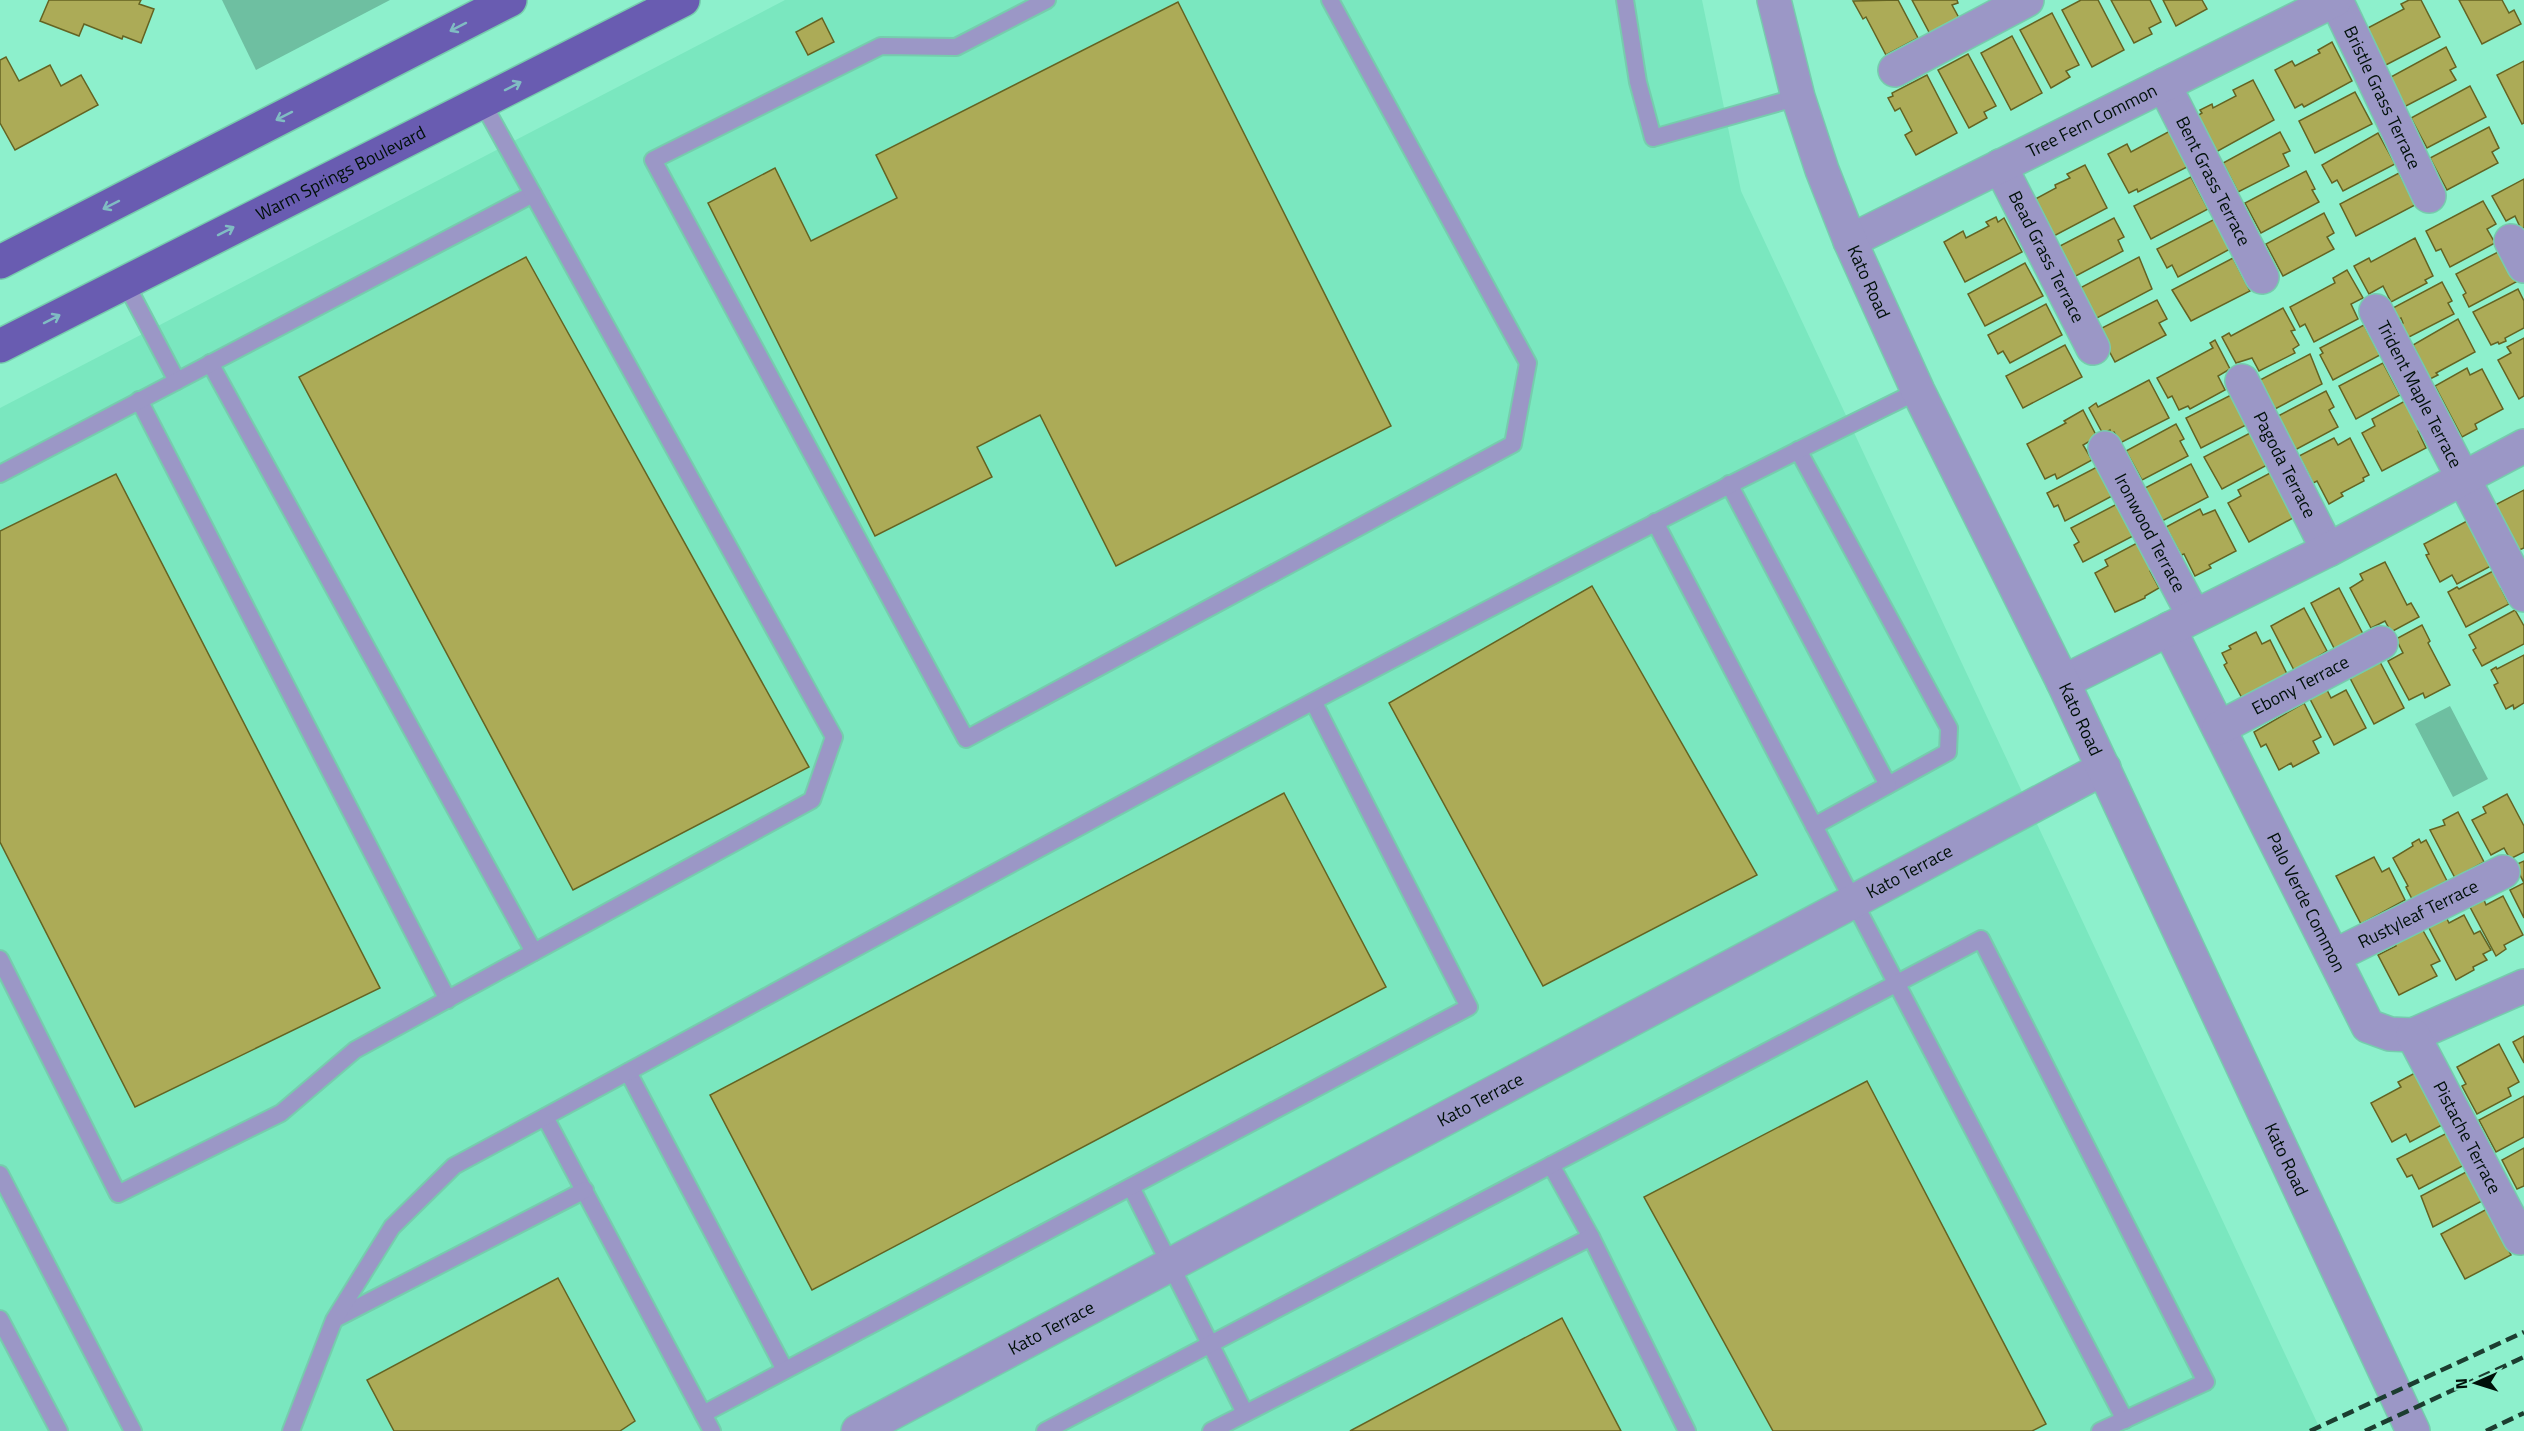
<svg xmlns="http://www.w3.org/2000/svg" width="2524" height="1431" font-family="'Titillium Web',sans-serif">
	<style>
		.built { fill: #7ae7bf }
		.green { fill: #6ebfa1 }
		.building { fill: #acab57; stroke: #646322; stroke-width: 1.5 }
		.lines { fill: none; stroke-linecap: round; stroke-linejoin: round }
		.service-casing { stroke: #76ccad; stroke-width: 20 }
		.minor-casing { stroke: #76ccad; stroke-width: 36 }
		.tertiary-casing { stroke: #76ccad; stroke-width: 36 }
		.primary-casing { stroke: #76ccad; stroke-width: 36 }
		.service { stroke: #9b97c6; stroke-width: 16 }
		.minor { stroke: #9b97c6; stroke-width: 33 }
		.tertiary { stroke: #9b97c6; stroke-width: 33 }
		.primary { stroke: #695cb1; stroke-width: 33 }
		.rail { stroke: #1c3d30; stroke-width: 4.5; stroke-dasharray: 12 6; stroke-linecap: butt }
		.oneway { stroke: #80bcc3 }
		.labels { text-anchor: middle; stroke-width: 5; stroke-linejoin: round; paint-order: stroke }
		.street-label { font-size: 18px; fill: #001009; stroke: #8df0cc }
	</style>
	<rect width="100%" height="100%" fill="#8df0cc"/>
	<path class="built" d="M785 0H1702L1741 191 2321 1431H0V408Z"/>
	<g class="green">
		<path d="M222 0H390L256 70Z"/>
		<path d="M2450 706 2488 779 2453 797 2415 724Z"/>
	</g>
	<g class="building">
		<path d="M49 0H141L139 4 154 9 141 43 123 36 122 39 84 24 79 36 40 21Z"/>
		<path d="M1898 0 1918 38 1886 55 1866 17 1863 19 1853 1Z"/>
		<path d="M1912 0H1957L1958 3 1952 5 1959 18 1930 34Z"/>
		<path d="M2081 0H2098L2124 50 2092 67 2062 10Z"/>
		<path d="M2111 0H2150L2161 22 2149 28 2152 34 2134 43Z"/>
		<path d="M2163 0H2202L2207 9 2176 26Z"/>
		<path d="M2409 0H2421L2440 37 2382 67 2362 31 2404 9 2401 4Z"/>
		<path d="M2459 0H2502L2509 13 2514 10 2521 24 2482 44Z"/>
		<path d="M1178 2 1391 426 1116 566 1040 415 977 447 992 477 875 536 708 203 775 168 811 241 897 198 876 155Z"/>
		<path d="M2052 13 2079 65 2066 71 2070 77 2051 88 2020 30Z"/>
		<path d="M822 18 834 42 808 55 796 32Z"/>
		<path d="M2012 36 2042 93 2011 110 1981 53Z"/>
		<path d="M2332 42 2352 81 2304 107 2302 104 2295 108 2275 70 2292 61 2295 66 2320 53 2318 50Z"/>
		<path d="M2446 47 2456 67 2450 70 2456 80 2404 107 2389 78Z"/>
		<path d="M1968 54 1996 106 1984 112 1987 118 1969 128 1938 70Z"/>
		<path d="M6 57 19 81 50 65 61 86 81 75 98 105 15 150 0 123V60Z"/>
		<path d="M2524 61V123L2522 124 2497 75Z"/>
		<path d="M1927 75 1957 133 1916 155 1905 135 1912 131 1900 108 1895 111 1888 98 1893 96 1892 93Z"/>
		<path d="M2253 80 2274 120 2216 152 2197 116 2202 113 2200 110 2212 104 2213 108 2236 96 2233 90Z"/>
		<path d="M2470 86 2486 117 2427 148 2411 118Z"/>
		<path d="M2355 92 2372 124 2315 153 2299 121Z"/>
		<path d="M2489 127 2499 148 2492 152 2498 163 2447 190 2430 158Z"/>
		<path d="M2170 131 2189 166 2138 192 2137 189 2129 193 2108 154 2127 144 2131 152Z"/>
		<path d="M2280 132 2290 151 2283 154 2289 166 2238 192 2223 163Z"/>
		<path d="M2378 133 2395 164 2343 191 2337 180 2332 183 2322 165Z"/>
		<path d="M2085 165 2107 208 2050 238 2030 202 2056 188 2055 185 2070 178 2067 174Z"/>
		<path d="M2306 171 2315 189 2312 190 2319 202 2261 233 2245 203Z"/>
		<path d="M2399 173 2415 205 2356 236 2340 204Z"/>
		<path d="M2191 177 2208 209 2151 239 2134 206Z"/>
		<path d="M2524 179V228L2521 229 2515 216 2506 221 2492 196Z"/>
		<path d="M2483 201 2496 224 2487 229 2495 243 2450 267 2441 249 2436 251 2426 231Z"/>
		<path d="M2324 213 2334 233 2327 237 2334 249 2283 276 2266 244Z"/>
		<path d="M1996 217 1998 222 2004 218 2022 252 1965 282 1944 242 1963 231 1966 238 1989 226 1986 222Z"/>
		<path d="M2114 218 2124 237 2118 240 2123 251 2072 278 2056 248Z"/>
		<path d="M2215 219 2230 249 2178 277 2172 265 2167 268 2157 249Z"/>
		<path d="M2415 238 2433 276 2425 280 2427 283 2391 302 2383 286 2369 294 2354 266 2369 258 2371 262Z"/>
		<path d="M2500 251 2516 282 2469 307 2463 295 2466 293 2456 274Z"/>
		<path d="M526 257 809 767 573 890 299 377Z"/>
		<path d="M2139 257 2152 289 2095 319 2080 288Z"/>
		<path d="M2233 258 2250 291 2191 321 2172 290Z"/>
		<path d="M2025 263 2043 296 1985 326 1968 294Z"/>
		<path d="M2347 270 2363 298 2351 304 2358 319 2314 342 2305 324 2300 327 2290 307 2335 283 2333 278Z"/>
		<path d="M2442 282 2452 301 2448 303 2454 314 2407 338 2400 324 2403 323 2401 318 2396 320 2391 309Z"/>
		<path d="M2518 289 2524 301V328L2505 338 2506 341 2499 344 2498 342 2491 345 2473 312Z"/>
		<path d="M2157 300 2167 319 2159 323 2166 335 2115 362 2098 330Z"/>
		<path d="M2046 304 2062 335 2010 363 2003 351 1998 354 1988 335Z"/>
		<path d="M2283 308 2295 330 2291 331 2299 345 2293 349 2295 353 2259 371 2252 358 2236 363 2222 337 2229 333 2231 336Z"/>
		<path d="M2458 319 2475 352 2436 373 2438 375 2430 379 2413 345Z"/>
		<path d="M2364 325 2380 355 2333 380 2320 355 2323 353 2320 348Z"/>
		<path d="M2524 338V396L2519 399 2498 360 2511 353 2507 347Z"/>
		<path d="M2215 340 2230 369 2218 376 2225 390 2190 409 2188 406 2179 410 2172 396 2168 398 2157 378 2213 348 2210 343Z"/>
		<path d="M2065 345 2082 377 2023 408 2006 376Z"/>
		<path d="M2310 354 2322 384 2275 409 2260 380Z"/>
		<path d="M2383 363 2400 395 2356 419 2339 386Z"/>
		<path d="M2467 368 2470 375 2482 369 2503 409 2475 424 2477 429 2462 437 2435 386Z"/>
		<path d="M2149 380 2169 418 2120 443 2114 432 2111 434 2110 430 2103 434 2089 408 2096 403 2098 407Z"/>
		<path d="M2326 391 2334 407 2329 410 2338 427 2295 450 2278 416Z"/>
		<path d="M2233 394 2248 424 2201 448 2186 418Z"/>
		<path d="M2405 401 2420 430 2418 431 2426 448 2382 471 2362 433 2375 426 2372 419Z"/>
		<path d="M2083 410 2097 437 2083 445 2092 460 2057 479 2055 474 2045 479 2027 444 2066 423 2064 421Z"/>
		<path d="M2176 424 2184 439 2180 441 2188 456 2142 480 2126 451Z"/>
		<path d="M2252 432 2269 464 2222 489 2204 457Z"/>
		<path d="M2334 438 2338 445 2350 438 2369 475 2363 478 2364 481 2341 493 2343 496 2329 504 2317 481 2313 483 2299 456Z"/>
		<path d="M2191 464 2208 497 2162 521 2145 488Z"/>
		<path d="M2099 466 2114 495 2065 521 2058 505 2054 507 2047 493Z"/>
		<path d="M2272 472 2293 518 2249 542 2228 503 2241 496 2238 490Z"/>
		<path d="M116 474 380 988 135 1107 0 842V531Z"/>
		<path d="M2524 490V548L2519 550 2495 505Z"/>
		<path d="M2119 503 2135 535 2083 562 2074 545 2079 542 2071 528Z"/>
		<path d="M2200 509 2203 515 2215 510 2236 551 2209 565 2211 568 2195 576 2184 554 2181 555 2166 527Z"/>
		<path d="M2467 521 2491 566 2457 584 2452 575 2440 582 2426 555 2429 554 2424 544Z"/>
		<path d="M2139 542 2153 569 2150 571 2159 588 2145 596V598L2115 612 2095 573 2108 566 2105 560Z"/>
		<path d="M2385 562 2407 605 2411 603 2419 617 2391 632 2385 621 2371 628 2350 588 2363 580 2360 574Z"/>
		<path d="M2495 570 2504 587 2501 588 2509 604 2466 627 2448 592 2457 587 2459 589Z"/>
		<path d="M1592 586 1757 875 1543 986 1389 703Z"/>
		<path d="M2339 588 2363 634 2335 650 2311 603Z"/>
		<path d="M2304 608 2327 651 2295 672 2271 626Z"/>
		<path d="M2515 610 2524 626V644L2482 666 2473 650 2476 648 2469 635Z"/>
		<path d="M2422 625 2430 641 2428 643 2450 685 2425 698 2423 693 2409 700 2388 661 2403 653 2396 639Z"/>
		<path d="M2256 632 2262 644 2270 640 2287 674 2242 698 2224 665 2227 663 2222 653 2231 649 2229 646Z"/>
		<path d="M2524 655V703L2514 709 2513 705 2506 709 2494 685 2498 683 2491 670 2496 667 2497 669Z"/>
		<path d="M2380 662 2404 708 2374 724 2350 678Z"/>
		<path d="M2327 690 2331 698 2346 690 2366 728 2334 745 2310 699Z"/>
		<path d="M2304 703 2321 737 2313 741 2319 753 2293 767 2291 763 2279 770 2266 744 2261 747 2254 732Z"/>
		<path d="M1284 793 1386 987 812 1290 710 1095Z"/>
		<path d="M2507 794 2524 826V852L2510 859 2504 848 2491 855 2472 820 2486 813 2483 807Z"/>
		<path d="M2458 812 2484 862 2455 878 2430 830 2445 825 2443 820Z"/>
		<path d="M2419 839 2421 843 2426 840 2447 881 2412 899 2406 887 2408 886 2393 858 2413 846 2412 843Z"/>
		<path d="M2374 857 2382 872 2389 868 2405 900 2361 924 2336 876Z"/>
		<path d="M2524 861V918L2510 890 2524 883 2515 865Z"/>
		<path d="M2503 896 2523 935 2504 945 2506 949 2496 956 2470 907 2484 900 2486 905Z"/>
		<path d="M2464 915 2474 934 2480 931 2491 950 2483 954 2487 960 2473 967 2474 970 2456 980 2428 926 2446 917 2449 923Z"/>
		<path d="M2421 927 2440 961 2431 965 2437 976 2399 995 2378 955 2396 946 2394 942Z"/>
		<path d="M2524 1036V1063L2513 1042Z"/>
		<path d="M2499 1044 2519 1082 2508 1088 2511 1096 2477 1114 2462 1086 2466 1084 2457 1067Z"/>
		<path d="M2415 1073 2442 1125 2410 1142 2406 1134 2392 1142 2371 1103 2401 1087 2398 1082Z"/>
		<path d="M1867 1081 2046 1424 2032 1431H1773L1644 1197Z"/>
		<path d="M2524 1096V1137L2496 1152 2479 1120Z"/>
		<path d="M2451 1131 2468 1163 2419 1189 2412 1175 2407 1177 2397 1159Z"/>
		<path d="M2524 1148V1186L2517 1189 2502 1160Z"/>
		<path d="M2468 1171 2484 1200 2433 1227 2421 1196Z"/>
		<path d="M2487 1209 2511 1255 2465 1279 2441 1234Z"/>
		<path d="M558 1278 635 1421 620 1431H394L367 1380Z"/>
		<path d="M1562 1318 1621 1431H1350Z"/>
	</g>
	<g class="lines">
		<g class="service-casing">
			<g id="service">
				<path d="M1047 0 956 47 881 46 653 160 966 739 1513 444 1528 363 1330 0"/>
				<path d="M1625 0 1638 82 1653 138 1798 97"/>
				<path d="M125 282 177 381"/>
				<path d="M210 363 534 952"/>
				<path d="M139 400 448 1000"/>
				<path d="M1798 450 1949 728 1948 752 1814 826"/>
				<path d="M0 474 533 194"/>
				<path d="M1729 484 1888 785"/>
				<path d="M1655 522 2125 1420"/>
				<path d="M0 959 118 1194 281 1113 355 1050 812 800 834 737 482 102"/>
				<path d="M628 1072 785 1370"/>
				<path d="M545 1117 712 1431"/>
				<path d="M1551 1165 1591 1237"/>
				<path d="M0 1174 133 1431"/>
				<path d="M1131 1187 1245 1413"/>
				<path d="M0 1319 59 1431"/>
				<path d="M335 1319 585 1190"/>
				<path d="M703 1414 1469 1007 1314 703"/>
				<path d="M291 1431 334 1320 392 1227 454 1166C940 904 1422 634 1918 391"/>
				<path d="M1045 1431 1981 939 2206 1382 2100 1431"/>
				<path d="M1211 1431 1591 1237 1687 1431"/>
			</g>
		</g>
		<g class="minor-casing">
			<g id="minor">
				<path id="s1" d="M2336 0 2429 196"/>
				<path d="M1895 70 2027 0"/>
				<path id="s2" d="M2164 85 2262 277"/>
				<path id="s3" d="M2000 166 2093 348"/>
				<path id="s4" d="M1850 241 2335 0"/>
				<path d="M2511 241 2524 266"/>
				<path id="s5" d="M2376 311 2524 595"/>
				<path id="s6" d="M2242 381 2328 550"/>
				<path id="s7" d="M2105 448 2194 616"/>
				<path id="s8" d="M2169 629 2368 1026 2390 1034 2413 1035 2524 986"/>
				<path d="M2063 682 2328 550 2524 446"/>
				<path id="s9" d="M2219 728 2381 643"/>
				<path id="s10" d="M2334 956 2503 872"/>
				<path id="s11" d="M2413 1035 2520 1238"/>
				<path id="s12" d="M858 1431 2104 768"/>
			</g>
		</g>
		<g class="tertiary-casing">
			<g id="tertiary">
				<path id="s13" d="M1774 0 1798 97 1822 170 1850 241 1918 391 2063 682 2413 1431"/>
			</g>
		</g>
		<g class="primary-casing">
			<g id="primary">
				<path d="M0 262 510 0"/>
				<path id="s14" d="M0 346 683 0"/>
			</g>
		</g>
		<use href="#service" class="service"/>
		<use href="#minor" class="minor"/>
		<use href="#tertiary" class="tertiary"/>
		<use href="#primary" class="primary"/>
		<g class="rail">
			<path d="M2310 1431 2524 1332"/>
			<path d="M2365 1431 2524 1357"/>
			<path d="M2486 1431 2524 1413"/>
		</g>
	</g>
	<defs><path id="oneway-shaft" d="M-6 0H5M1.5-3L5.5 0L1.5 3" fill="none" stroke-width="1.6" stroke-linecap="round" stroke-linejoin="round" transform="scale(1.5)"/></defs>
	<g class="oneway">
		<use href="#oneway-shaft" transform="translate(458 27) rotate(153)"/>
		<use href="#oneway-shaft" transform="translate(513 86) rotate(-27)"/>
		<use href="#oneway-shaft" transform="translate(284 116) rotate(153)"/>
		<use href="#oneway-shaft" transform="translate(111 205) rotate(153)"/>
		<use href="#oneway-shaft" transform="translate(226 231) rotate(-27)"/>
		<use href="#oneway-shaft" transform="translate(52 319) rotate(-27)"/>
	</g>
	<g class="labels">
		<g class="street-label">
			<text dy="6" stroke="none"><textPath href="#s1" startOffset="108">Bristle Grass Terrace</textPath></text>
			<text dy="6" stroke="none"><textPath href="#s4" startOffset="270">Tree Fern Common</textPath></text>
			<text dy="6" stroke="none"><textPath href="#s14" startOffset="382">Warm Springs Boulevard</textPath></text>
			<text dy="6" stroke="none"><textPath href="#s2" startOffset="108">Bent Grass Terrace</textPath></text>
			<text dy="6" stroke="none"><textPath href="#s3" startOffset="102">Bead Grass Terrace</textPath></text>
			<text dy="6" stroke="none"><textPath href="#s13" startOffset="298">Kato Road</textPath></text>
			<text dy="6" stroke="none"><textPath href="#s5" startOffset="94">Trident Maple Terrace</textPath></text>
			<text dy="6" stroke="none"><textPath href="#s6" startOffset="94">Pagoda Terrace</textPath></text>
			<text dy="6" stroke="none"><textPath href="#s7" startOffset="96">Ironwood Terrace</textPath></text>
			<text dy="6" stroke="none"><textPath href="#s9" startOffset="92">Ebony Terrace</textPath></text>
			<text dy="6" stroke="none"><textPath href="#s13" startOffset="784">Kato Road</textPath></text>
			<text dy="6" stroke="none"><textPath href="#s12" startOffset="1191">Kato Terrace</textPath></text>
			<text dy="6" stroke="none"><textPath href="#s8" startOffset="306">Palo Verde Common</textPath></text>
			<text dy="6" stroke="none"><textPath href="#s10" startOffset="94">Rustyleaf Terrace</textPath></text>
			<text dy="6" stroke="none"><textPath href="#s12" startOffset="705">Kato Terrace</textPath></text>
			<text dy="6" stroke="none"><textPath href="#s11" startOffset="116">Pistache Terrace</textPath></text>
			<text dy="6" stroke="none"><textPath href="#s13" startOffset="1270">Kato Road</textPath></text>
			<text dy="6" stroke="none"><textPath href="#s12" startOffset="219">Kato Terrace</textPath></text>
		</g>
	</g>
	<g transform="translate(2476 1383) rotate(267)" stroke="#8df0cc" stroke-width="4.5" paint-order="stroke">
	<path d="M0-4.5L10 22L0 15L-10 22Z" fill="#001009"/>
	<text y="-9" font-size="16" font-weight="bold" text-anchor="middle" fill="#001009">N</text>
	</g>
</svg>
